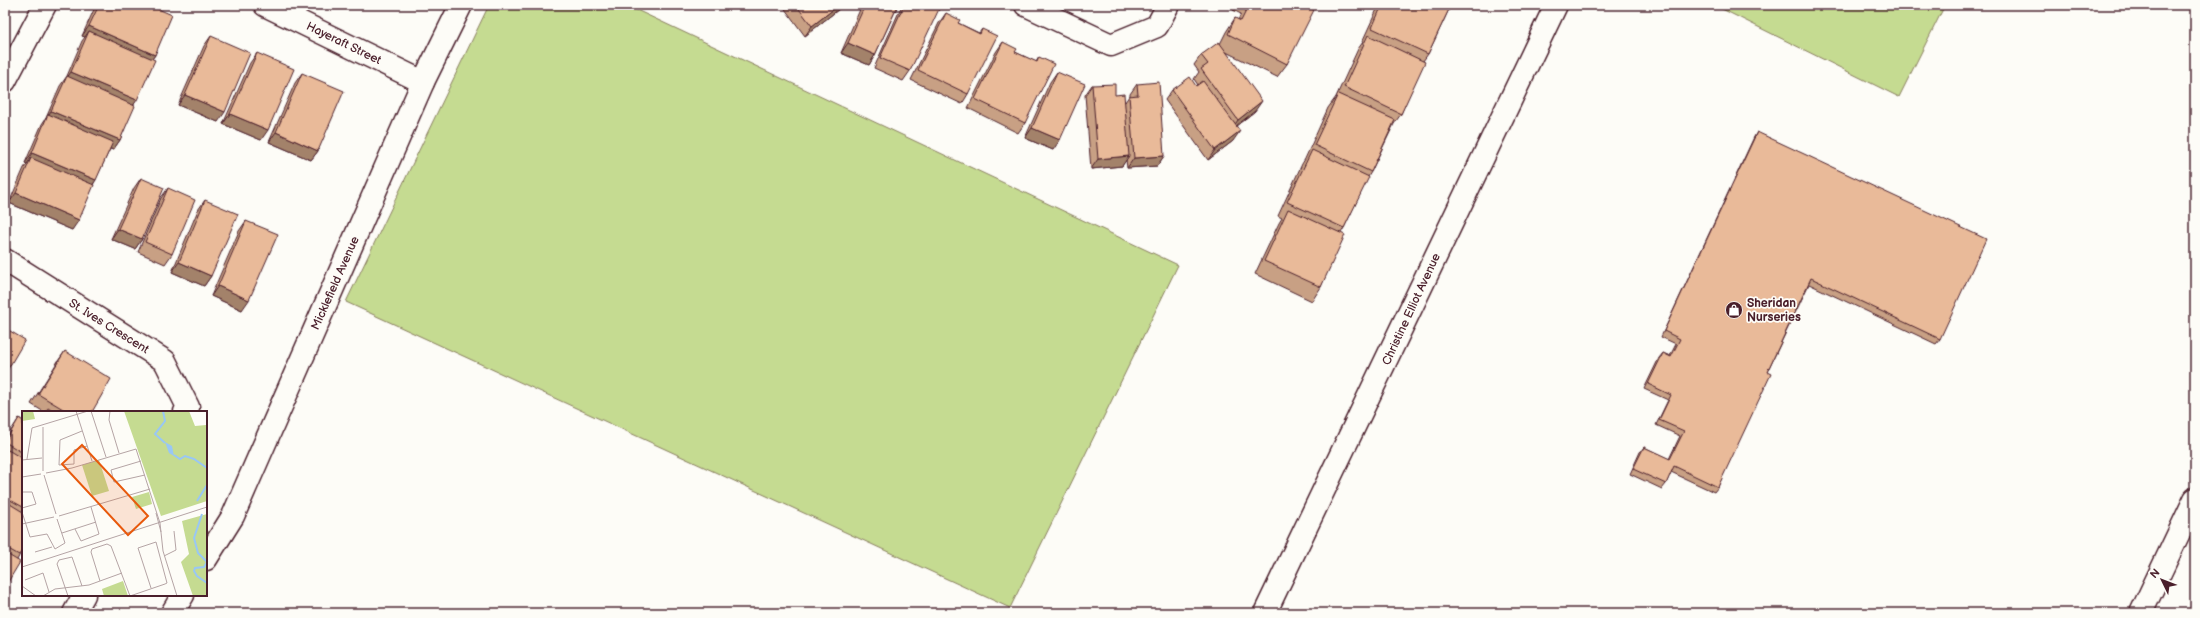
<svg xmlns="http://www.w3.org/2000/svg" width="2200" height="618" font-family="'Balsamiq Sans',sans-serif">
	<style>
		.green { fill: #c5db91; stroke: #887d5e }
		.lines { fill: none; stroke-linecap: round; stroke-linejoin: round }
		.street-casing { stroke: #4a1f2b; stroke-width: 25 }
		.secondary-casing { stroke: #4a1f2b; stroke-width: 25 }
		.street { stroke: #fdfcf7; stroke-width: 22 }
		.secondary { stroke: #fdfcf7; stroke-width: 22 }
		.wall { fill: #c8a084; stroke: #4a1f2b }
		.shaded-wall { fill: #a3826b; stroke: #4a1f2b }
		.building { fill: #e9ba99; stroke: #4a1f2b }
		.labels { text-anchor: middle; stroke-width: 3.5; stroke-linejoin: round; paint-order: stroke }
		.street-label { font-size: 12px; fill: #4a1f2b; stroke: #fdfcf7 }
		.poi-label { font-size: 12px; font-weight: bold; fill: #4a1f2b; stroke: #fdfcf7; text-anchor: start }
		.inset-river { fill: none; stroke: #99c7f4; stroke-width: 2 }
		.inset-road { fill: none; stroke: #b5a4a5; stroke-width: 1 }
		.view { fill: #e8590c; fill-opacity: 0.15; stroke: #e8590c; stroke-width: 2 }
		.inset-edge { fill: none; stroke: #4a1f2b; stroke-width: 2 }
	</style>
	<rect width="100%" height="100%" fill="#fdfcf7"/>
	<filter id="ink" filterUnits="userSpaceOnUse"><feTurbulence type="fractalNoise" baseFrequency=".025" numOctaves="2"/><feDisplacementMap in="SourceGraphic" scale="8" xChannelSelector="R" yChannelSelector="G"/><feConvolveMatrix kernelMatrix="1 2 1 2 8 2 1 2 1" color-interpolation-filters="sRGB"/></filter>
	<g filter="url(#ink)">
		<g class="green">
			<path d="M489 5H626L1178 265 1010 608 346 302Z"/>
			<path d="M1714 5H1945L1899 97Z"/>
		</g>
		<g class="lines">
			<g class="street-casing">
				<g id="street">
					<path d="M265 5 423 82"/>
					<path d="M1026 5 1111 45 1157 26 1168 5"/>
					<path d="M5 81 45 5"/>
					<path d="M5 260 165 361 188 407 185 412"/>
					<path d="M206 559 233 516 423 82 461 5"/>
					<path d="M74 613 84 595"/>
					<path d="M172 613 183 595"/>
					<path d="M1265 613 1556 5"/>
				</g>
			</g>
			<g class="secondary-casing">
				<path id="secondary" d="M2141 613 2195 499"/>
			</g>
			<use href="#street" class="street"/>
			<use href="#secondary" class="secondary"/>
		</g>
		<g class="wall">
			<path d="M96 5H149L155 55 152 59 120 140 113 150 110 149 72 230 9 203 24 168 27 164 25 163 42 124 46 118 60 86 67 76 82 41 85 37 82 36Z"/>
			<path d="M781 5H787L784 8Z"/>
			<path d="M787 5H844L805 36 785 9Z"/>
			<path d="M862 5H898L875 55 869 65 841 53Z"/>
			<path d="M902 5H930L910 71 903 81 874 68Z"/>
			<path d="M1236 5H1305L1287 64 1277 77 1226 52 1255 111 1236 126 1233 141 1208 160 1165 100 1172 90 1196 86 1198 85 1194 79 1199 72 1194 65 1201 55 1220 44 1226 32 1235 18 1238 20 1241 14 1233 10Z"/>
			<path d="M1379 5H1451L1428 54 1423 61 1401 114 1394 124 1371 172 1368 177 1344 228 1341 233 1321 287 1312 301 1255 274 1279 223 1282 218 1278 216 1302 164 1305 159 1328 108 1336 97 1358 49 1363 42H1362Z"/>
			<path d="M946 13 958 23 979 33 982 29 968 94 962 104 911 80 939 23Z"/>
			<path d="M211 36 218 122 178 105 204 46Z"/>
			<path d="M1003 42 1015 52 1036 62 1039 57 1025 123 1018 133 968 108 996 52Z"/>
			<path d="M257 53 261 140 223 124 250 63Z"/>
			<path d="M1057 72 1053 150 1025 138 1050 82Z"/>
			<path d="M302 73 318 151 311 160 269 142 295 83Z"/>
			<path d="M1137 84 1164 156 1157 166 1127 168 1126 160 1122 166 1091 169 1085 95 1092 85 1125 102 1129 96H1130V94Z"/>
			<path d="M1757 132 1940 339 1936 344 1809 284 1767 372 1718 487 1714 492 1671 472 1666 484 1662 489 1630 474 1640 452 1644 447 1669 459 1680 436 1656 425 1668 400 1644 389 1659 358 1663 353 1670 356 1676 344 1661 337 1754 137Z"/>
			<path d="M141 178 142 239 135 249 111 239 134 188Z"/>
			<path d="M168 188 172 254 165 264 138 252 161 198Z"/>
			<path d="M205 200 211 276 204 286 172 272 198 210Z"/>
			<path d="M246 221 242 310 211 296 239 231Z"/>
			<path d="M65 351 92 412H44L31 404 58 361Z"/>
			<path d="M19 418 23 421V549L17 560 5 587V440Z"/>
		</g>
		<g class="shaded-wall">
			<path d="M839 5H844L805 36 812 26Z"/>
			<path d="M89 26 155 55 148 64 89 31 85 37 82 36Z"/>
			<path d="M848 43 875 55 869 65 841 53Z"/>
			<path d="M71 72 137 100 130 110 64 82Z"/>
			<path d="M185 95 225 112 218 122 178 105Z"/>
			<path d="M1262 101 1255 111 1231 130 1238 120Z"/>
			<path d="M51 111 120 140 113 150 45 121 47 117Z"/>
			<path d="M230 114 268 130 261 140 223 124Z"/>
			<path d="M1032 128 1060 140 1053 150 1025 138Z"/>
			<path d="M1240 131 1233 141 1208 160 1215 150Z"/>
			<path d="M276 132 318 151 311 160 269 142Z"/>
			<path d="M32 153 96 180 89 190 31 158 27 164 25 163Z"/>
			<path d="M1129 156 1122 166 1091 169 1098 159Z"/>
			<path d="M1164 156 1157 166 1127 168 1134 158Z"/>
			<path d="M16 193 79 220 72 230 9 203Z"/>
			<path d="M118 229 142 239 135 249 111 239Z"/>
			<path d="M179 262 211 276 204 286 172 272Z"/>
			<path d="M218 286 249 300 242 310 211 296Z"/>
		</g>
		<g class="building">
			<path d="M99 5H149L172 15 155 55 89 26Z"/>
			<path d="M796 5H839L812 26Z"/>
			<path d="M865 5H898L875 55 848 43Z"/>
			<path d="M904 5H930L939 9 910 71 880 58Z"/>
			<path d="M1249 5H1305L1314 10 1287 64 1228 34 1235 18 1241 21Z"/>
			<path d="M1382 5H1451L1428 54 1372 28Z"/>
			<path d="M946 13 960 20 958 23 980 34 982 29 997 36 968 94 918 70Z"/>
			<path d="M89 31 155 60 137 100 71 72Z"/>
			<path d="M1368 35 1425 62 1401 114 1344 87Z"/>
			<path d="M211 36 250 53 225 112 185 95Z"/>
			<path d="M1003 42 1017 49 1015 52 1037 62 1039 57 1054 64 1025 123 975 99Z"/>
			<path d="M1219 42 1262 101 1238 120 1201 69 1208 64 1201 55Z"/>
			<path d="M257 53 294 69 268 130 230 114Z"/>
			<path d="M1057 72 1085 84 1060 140 1032 128Z"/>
			<path d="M302 73 344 91 318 151 276 132Z"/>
			<path d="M67 76 135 106 120 140 51 111Z"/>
			<path d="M1190 77 1196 86 1203 81 1240 131 1215 150 1172 90Z"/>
			<path d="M1159 82 1164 156 1134 158 1129 96 1138 95 1137 84Z"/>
			<path d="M1115 84V95L1124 94 1129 156 1098 159 1092 85Z"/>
			<path d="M1338 94 1395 120 1371 172 1314 145Z"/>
			<path d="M48 114 113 142 96 180 32 153Z"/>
			<path d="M1757 132 1986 239 1940 339 1811 278 1767 372 1771 374 1718 487 1674 466 1666 484 1633 469 1644 447 1670 459 1684 431 1659 420 1671 395 1648 384 1663 353 1671 357 1680 339 1664 331Z"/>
			<path d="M1312 150 1369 177 1344 228 1287 202Z"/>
			<path d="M31 158 94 185 79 220 16 193Z"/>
			<path d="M141 178 164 188 142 239 118 229Z"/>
			<path d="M168 188 195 200 172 254 145 242Z"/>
			<path d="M205 200 238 214 211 276 179 262Z"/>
			<path d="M1288 209 1345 235 1321 287 1264 261Z"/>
			<path d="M246 221 278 234 249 300 218 286Z"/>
			<path d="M5 328 25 340 5 374Z"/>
			<path d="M65 351 111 379 92 412H68L38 394Z"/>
			<path d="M48 408 54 412H45Z"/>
			<path d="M19 418 23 421V453L5 442Z"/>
			<path d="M8 450 23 459V507L5 497V455Z"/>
			<path d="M5 501 23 512V549L19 555 5 547Z"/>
			<path d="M5 553 20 562 5 587Z"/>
		</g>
	</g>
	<defs>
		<g id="shop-disc" transform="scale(0.9)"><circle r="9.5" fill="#4a1f2b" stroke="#fdfcf7"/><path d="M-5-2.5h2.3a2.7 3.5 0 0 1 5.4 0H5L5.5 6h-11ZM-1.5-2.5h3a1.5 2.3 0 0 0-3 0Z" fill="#fff"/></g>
	</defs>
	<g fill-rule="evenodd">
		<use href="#shop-disc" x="1734" y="310"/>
	</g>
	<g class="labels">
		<g class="street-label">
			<text transform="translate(344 43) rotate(26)" y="4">Hayeraft Street</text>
			<text transform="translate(335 283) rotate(-66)" y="4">Micklefield Avenue</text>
			<text transform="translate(1411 309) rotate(-65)" y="4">Christine Elliot Avenue</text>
			<text transform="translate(109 326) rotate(32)" y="4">St. Ives Crescent</text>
		</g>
		<g class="poi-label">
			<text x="1747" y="307">Sheridan<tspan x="1747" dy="14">Nurseries</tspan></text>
		</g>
	</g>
	<g transform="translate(22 411)">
		<rect width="185" height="185" fill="#fdfcf7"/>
		<path d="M0 0H11L13 8 0 10ZM102 0H167L173 15 184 14 185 90 139 105ZM77 49 87 80 70 85 60 54ZM127 81 130 93 114 98 110 86ZM185 103V185H171L159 151 167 143 160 110ZM101 170 106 185H82L80 178Z" fill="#c5db91"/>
		<path d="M143 31 150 35 152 45 147 42Z" fill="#99c7f4"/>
		<path class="inset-river" d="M141 0 143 10 133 23 143 32M152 44 158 48 163 45 172 48 185 57M175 90 185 74M180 103 172 127 176 142 185 151 182 156 173 157 172 160 175 165 185 172"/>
		<path class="inset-road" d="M54 0 70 50M69 0 84 46M88 0 87 9 97 42M21 16V60M60 20 38 29 37 54 52 53V39L65 35M5 48 10 17 66 0M0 49 20 47M119 50 89 59 92 71 123 64M24 62 50 57 114 38 138 112 141 140 155 185M22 64 34 103M0 66 19 63M0 81H10L14 93 0 97M0 101 8 126 25 123 33 138 43 132 35 108M134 102 139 121M37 105 128 78M0 113 32 106M53 118 59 130 77 123 69 96M40 122 74 111M13 141 30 136M142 145 154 139 152 120M0 156 185 96M3 169 21 162 27 181M78 170 69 141 70 138 85 133 89 135 108 185 143 173 145 172 134 131 116 137 129 177M0 175 14 185M21 185 33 178 67 174 100 162M46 185 35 153 37 149 50 146 60 175"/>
		<path class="view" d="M60 34 126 105 106 124 40 53Z"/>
		<rect width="185" height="185" class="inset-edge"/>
	</g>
	<rect width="2200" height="618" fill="none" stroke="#fdfcf7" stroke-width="20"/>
	<rect x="10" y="10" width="2180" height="598" fill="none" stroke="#4a1f2b" stroke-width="1.5" filter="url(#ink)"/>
	<g transform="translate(2162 580) rotate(313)" stroke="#fdfcf7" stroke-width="3" paint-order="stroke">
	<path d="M0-3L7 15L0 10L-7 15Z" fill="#4a1f2b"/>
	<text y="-6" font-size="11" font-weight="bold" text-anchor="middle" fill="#4a1f2b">N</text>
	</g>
</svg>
